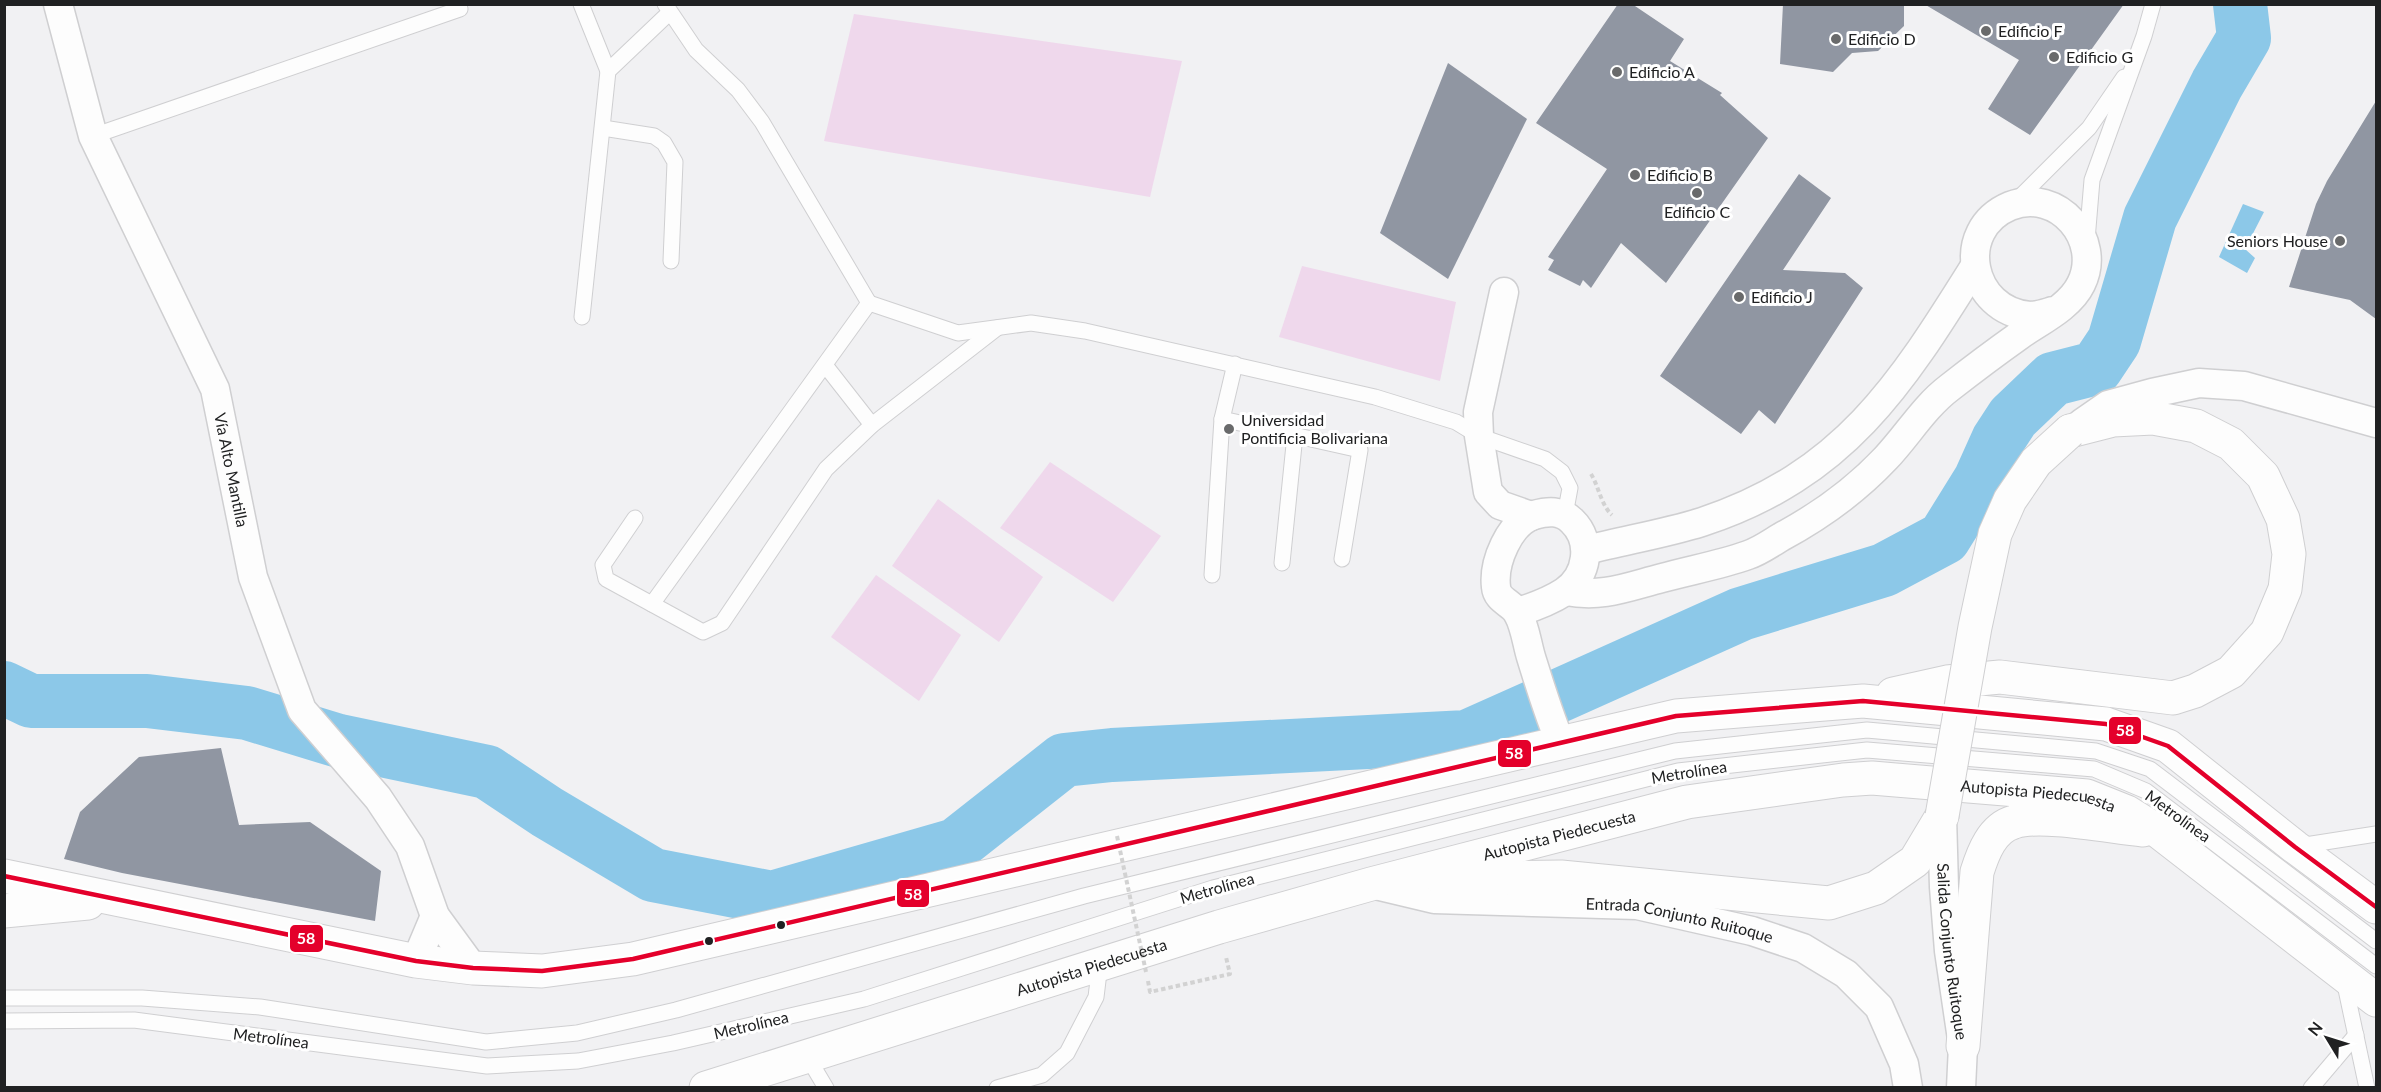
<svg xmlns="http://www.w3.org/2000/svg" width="2381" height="1092" font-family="Lato,sans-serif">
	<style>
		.pitch { fill: #efd8ec }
		.water { fill: #8cc8e8 }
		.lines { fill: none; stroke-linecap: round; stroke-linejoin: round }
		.river { stroke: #8cc8e8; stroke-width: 54 }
		.building { fill: #9096a2 }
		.service-casing { stroke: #cfcfd1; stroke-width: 17 }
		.minor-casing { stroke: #cfcfd1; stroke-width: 31 }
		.trunk-casing { stroke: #cfcfd1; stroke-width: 35 }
		.path { stroke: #d2d2d2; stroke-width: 4; stroke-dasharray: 4.5 3; stroke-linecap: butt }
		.service { stroke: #fdfdfd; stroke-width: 15 }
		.minor { stroke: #fdfdfd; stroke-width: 28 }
		.trunk { stroke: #fdfdfd; stroke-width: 33 }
		.trunk-bridge-casing { stroke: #cfcfd1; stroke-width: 35; stroke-linecap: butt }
		.path-bridge { stroke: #d2d2d2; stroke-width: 4; stroke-dasharray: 4.5 3; stroke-linecap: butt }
		.trunk-bridge { stroke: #fdfdfd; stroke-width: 33 }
		.bus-1-casing { stroke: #fff; stroke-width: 9 }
		.bus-1 { stroke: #e4002b; stroke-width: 4.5 }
		.poi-dot { fill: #696a6b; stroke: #fff; stroke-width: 2 }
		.bus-dot { fill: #202122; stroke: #fff; stroke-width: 2 }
		.labels { text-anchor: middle; stroke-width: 6; stroke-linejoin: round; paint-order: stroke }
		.poi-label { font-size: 16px; fill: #202122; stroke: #fff; text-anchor: start }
		.street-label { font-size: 16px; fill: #202122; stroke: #fff }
		.line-badge { stroke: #fff; stroke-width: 2 }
		.badge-label { font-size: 16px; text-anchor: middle; font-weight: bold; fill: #fff }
	</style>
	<rect width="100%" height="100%" fill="#f1f1f3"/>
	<g class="pitch">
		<path d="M854 14 1182 61 1150 197 824 141Z"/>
		<path d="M1302 266 1456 302 1440 381 1279 337Z"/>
		<path d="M1050 462 1161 536 1113 602 1000 528Z"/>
		<path d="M938 499 1043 577 999 642 892 566Z"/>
		<path d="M876 575 961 635 919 701 831 637Z"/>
	</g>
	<path class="water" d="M2243 204 2264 212 2245 249 2255 258 2247 273 2219 257Z"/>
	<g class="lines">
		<path class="river" d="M4 688 31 701H147L247 713 339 741 487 772 547 812 653 875 772 898 956 845 1064 760 1112 755 1467 737 1741 614 1884 570 1944 538 1980 480 1998 440 2013 417 2053 379 2096 368 2114 341 2150 218 2217 84 2244 38 2240 4"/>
	</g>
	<g class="building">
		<path d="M1618 4H1632L1684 39 1670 61 1722 93 1720 95 1768 138 1666 283 1621 243 1591 288 1583 280 1580 286 1548 270 1554 260 1548 257 1607 169 1536 123Z"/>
		<path d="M1783 4H1904V26L1878 51 1852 53 1833 72 1780 64Z"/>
		<path d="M1924 4H2124L2030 135 1988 109 2019 60Z"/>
		<path d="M1448 63 1527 119 1448 279 1380 233Z"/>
		<path d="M2376 101V319L2350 300 2289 287 2316 204 2327 181Z"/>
		<path d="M1799 174 1831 198 1783 270 1845 273 1863 288 1775 424 1759 410 1741 434 1660 376Z"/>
		<path d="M221 748 239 825 310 822 381 871 375 921 122 873 64 859 80 812 139 757Z"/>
	</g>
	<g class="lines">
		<g class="service-casing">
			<g id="service">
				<path d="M581 4 608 71"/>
				<path d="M603 128 654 136 664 143 675 162 671 261"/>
				<path d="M93 136 460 9"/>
				<path d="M2014 203 2089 128 2124 77"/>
				<path d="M2087 240 2092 180 2144 36 2153 4"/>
				<path d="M869 303 958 333 1031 323 1085 331 1375 397 1456 422 1479 436 1545 459 1562 472 1570 488 1565 515"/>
				<path d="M582 317 608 71 669 13"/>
				<path d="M825 365 872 425"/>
				<path d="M1222 419 1360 450 1342 559"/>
				<path d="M635 518 603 565 606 579 703 632 722 623 826 469 872 425 997 328"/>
				<path d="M1282 563 1295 435"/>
				<path d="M1212 575 1222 419 1235 364"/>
				<path d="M652 604 869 303 762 122 738 90 696 50 665 4"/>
				<path d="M2299 846 2376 834"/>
				<path d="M2344 980 2367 1088"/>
				<path d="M4 998H142L260 1007 486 1042 577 1033 676 1010 1084 896 1675 751 1867 730 2096 751 2150 769 2376 941"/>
				<path d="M4 1021 134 1020 487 1066 578 1061 673 1043 864 999 1213 888 1678 771 1867 750 2094 769 2146 791 2376 966"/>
				<path d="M807 1056 826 1088"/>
				<path d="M997 1088 1042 1075 1067 1053 1096 997 1100 964"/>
				<path d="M2311 1088 2356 1035"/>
			</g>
		</g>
		<g class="minor-casing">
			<g id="minor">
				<path id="s1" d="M58 4 93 136 215 389 253 577 302 710 378 798 410 846 435 916 473 968"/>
				<path d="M1504 292 1478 412 1479 436 1488 492 1500 505 1531 516"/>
				<path d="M2082 423 2108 405 2152 393 2199 383 2244 386 2376 423"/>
				<path d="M1587 550C1625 540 1664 534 1702 522 1844 475 1900 386 1975 266"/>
				<path d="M1566 591C1602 598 1627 587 1662 578 1691 570 1720 565 1748 555 1760 551 1771 543 1781 537 1820 516 1855 491 1886 458 1907 436 1924 407 1949 388 1972 370 1996 352 2020 335 2040 321 2070 307 2081 284 2103 240 2058 187 2010 206 1953 230 1970 311 2030 316 2038 316 2046 313 2053 311"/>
				<path d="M1518 612C1534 607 1550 601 1564 592 1588 576 1593 541 1572 521 1561 510 1548 511 1534 515 1509 523 1493 563 1496 587 1497 601 1513 603 1518 614 1525 626 1527 644 1531 657 1540 686 1549 716 1561 744"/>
				<path id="s2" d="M1942 816 1944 887 1949 951 1963 1046 1961 1088"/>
				<path id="s3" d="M1371 884 1434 899 1637 905 1752 931 1803 948 1846 974 1879 1007 1904 1064 1908 1088"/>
				<path d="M416 961 435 916"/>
			</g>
		</g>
		<g class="trunk-casing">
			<g id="trunk">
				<path d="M1893 694 1947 682 2000 677 2173 698 2195 691 2231 672 2267 632 2285 589 2289 554 2283 519 2263 476 2231 444 2196 426 2153 418 2113 420 2070 431"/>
				<path d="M4 876 416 961 473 968 542 971 633 959 1676 716 1863 701 2106 724 2168 746 2295 847 2376 907"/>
				<path d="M1442 879 1561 877 1829 903 1876 888 1915 861 1942 816"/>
				<path d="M4 911 88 903"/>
				<path d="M1963 1046 1977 872C1983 853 1992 828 2014 822 2041 813 2111 827 2143 830"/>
				<path id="s4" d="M706 1088 1219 927 1371 884 1687 802 1843 780 1872 778 2087 796 2127 812 2159 832 2376 1000"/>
			</g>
		</g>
		<g class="path">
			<path d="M1591 474C1599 487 1601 505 1612 515"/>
			<path d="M1148 981 1150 992 1230 974 1226 957"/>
		</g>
		<use href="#service" class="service"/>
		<use href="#minor" class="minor"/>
		<use href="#trunk" class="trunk"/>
		<g class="trunk-bridge-casing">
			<path id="trunk-bridge" d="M1942 816 1975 627 1995 534 2010 500 2036 462 2070 431"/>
		</g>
		<path class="path-bridge" d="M1117 836 1146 972"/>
		<use href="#trunk-bridge" class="trunk-bridge"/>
		<g class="bus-1-casing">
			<path id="bus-1" d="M4 876 416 961 473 968 542 971 633 959 1676 716 1863 701 2106 724 2168 746 2295 847 2376 907"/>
		</g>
		<use href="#bus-1" class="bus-1"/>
	</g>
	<g class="poi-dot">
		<circle cx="1986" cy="31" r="6"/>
		<circle cx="1836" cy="39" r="6"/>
		<circle cx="2054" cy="57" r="6"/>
		<circle cx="1617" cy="72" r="6"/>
		<circle cx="1635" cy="175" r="6"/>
		<circle cx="1697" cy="193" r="6"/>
		<circle cx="2340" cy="241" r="6"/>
		<circle cx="1739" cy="297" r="6"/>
		<circle cx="1229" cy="429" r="6"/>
	</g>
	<g class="bus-dot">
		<circle cx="781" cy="925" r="5"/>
		<circle cx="709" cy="941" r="5"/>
	</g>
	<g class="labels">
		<g class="poi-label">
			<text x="1998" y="37">Edificio F</text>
			<text x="1848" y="45">Edificio D</text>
			<text x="2066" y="63">Edificio G</text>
			<text x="1629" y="78">Edificio A</text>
			<text x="1647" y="181">Edificio B</text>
			<text x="1697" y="218" text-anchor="middle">Edificio C</text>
			<text x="2328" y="247" text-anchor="end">Seniors House</text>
			<text x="1751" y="303">Edificio J</text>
			<text x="1241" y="426">Universidad<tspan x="1241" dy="18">Pontificia Bolivariana</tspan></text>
		</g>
		<g class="street-label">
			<text dy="6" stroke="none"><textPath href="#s1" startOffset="500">Vía Alto Mantilla</textPath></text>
			<text transform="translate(1689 772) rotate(-9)" y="6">Metrolínea</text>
			<text dy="6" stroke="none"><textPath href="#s4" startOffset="1376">Autopista Piedecuesta</textPath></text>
			<text transform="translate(2178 816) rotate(36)" y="6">Metrolínea</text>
			<text dy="6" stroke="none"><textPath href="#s4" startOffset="890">Autopista Piedecuesta</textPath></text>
			<text transform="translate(1217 888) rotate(-16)" y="6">Metrolínea</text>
			<text dy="6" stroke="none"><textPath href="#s3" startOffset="312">Entrada Conjunto Ruitoque</textPath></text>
			<text dy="6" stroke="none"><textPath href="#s2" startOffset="136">Salida Conjunto Ruitoque</textPath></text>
			<text dy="6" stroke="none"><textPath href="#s4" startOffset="404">Autopista Piedecuesta</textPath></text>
			<text transform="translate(751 1025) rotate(-13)" y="6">Metrolínea</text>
			<text transform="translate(271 1038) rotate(7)" y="6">Metrolínea</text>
		</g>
	</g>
	<g class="line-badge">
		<rect x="2108" y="716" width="34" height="29" rx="6" fill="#e4002b"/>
		<rect x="1497" y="739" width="35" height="29" rx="6" fill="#e4002b"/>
		<rect x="896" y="879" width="34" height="29" rx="6" fill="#e4002b"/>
		<rect x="289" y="924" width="35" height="29" rx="6" fill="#e4002b"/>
	</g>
	<g class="badge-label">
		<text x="2125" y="736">58</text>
		<text x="1514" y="759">58</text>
		<text x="913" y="900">58</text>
		<text x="306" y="944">58</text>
	</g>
	<rect width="2381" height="1092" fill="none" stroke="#202122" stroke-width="12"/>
	<g transform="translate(2327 1038) rotate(308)" stroke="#ffffff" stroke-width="4.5" paint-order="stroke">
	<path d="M0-4.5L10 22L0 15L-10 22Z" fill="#202122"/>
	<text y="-9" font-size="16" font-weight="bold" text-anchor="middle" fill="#202122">N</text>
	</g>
</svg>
